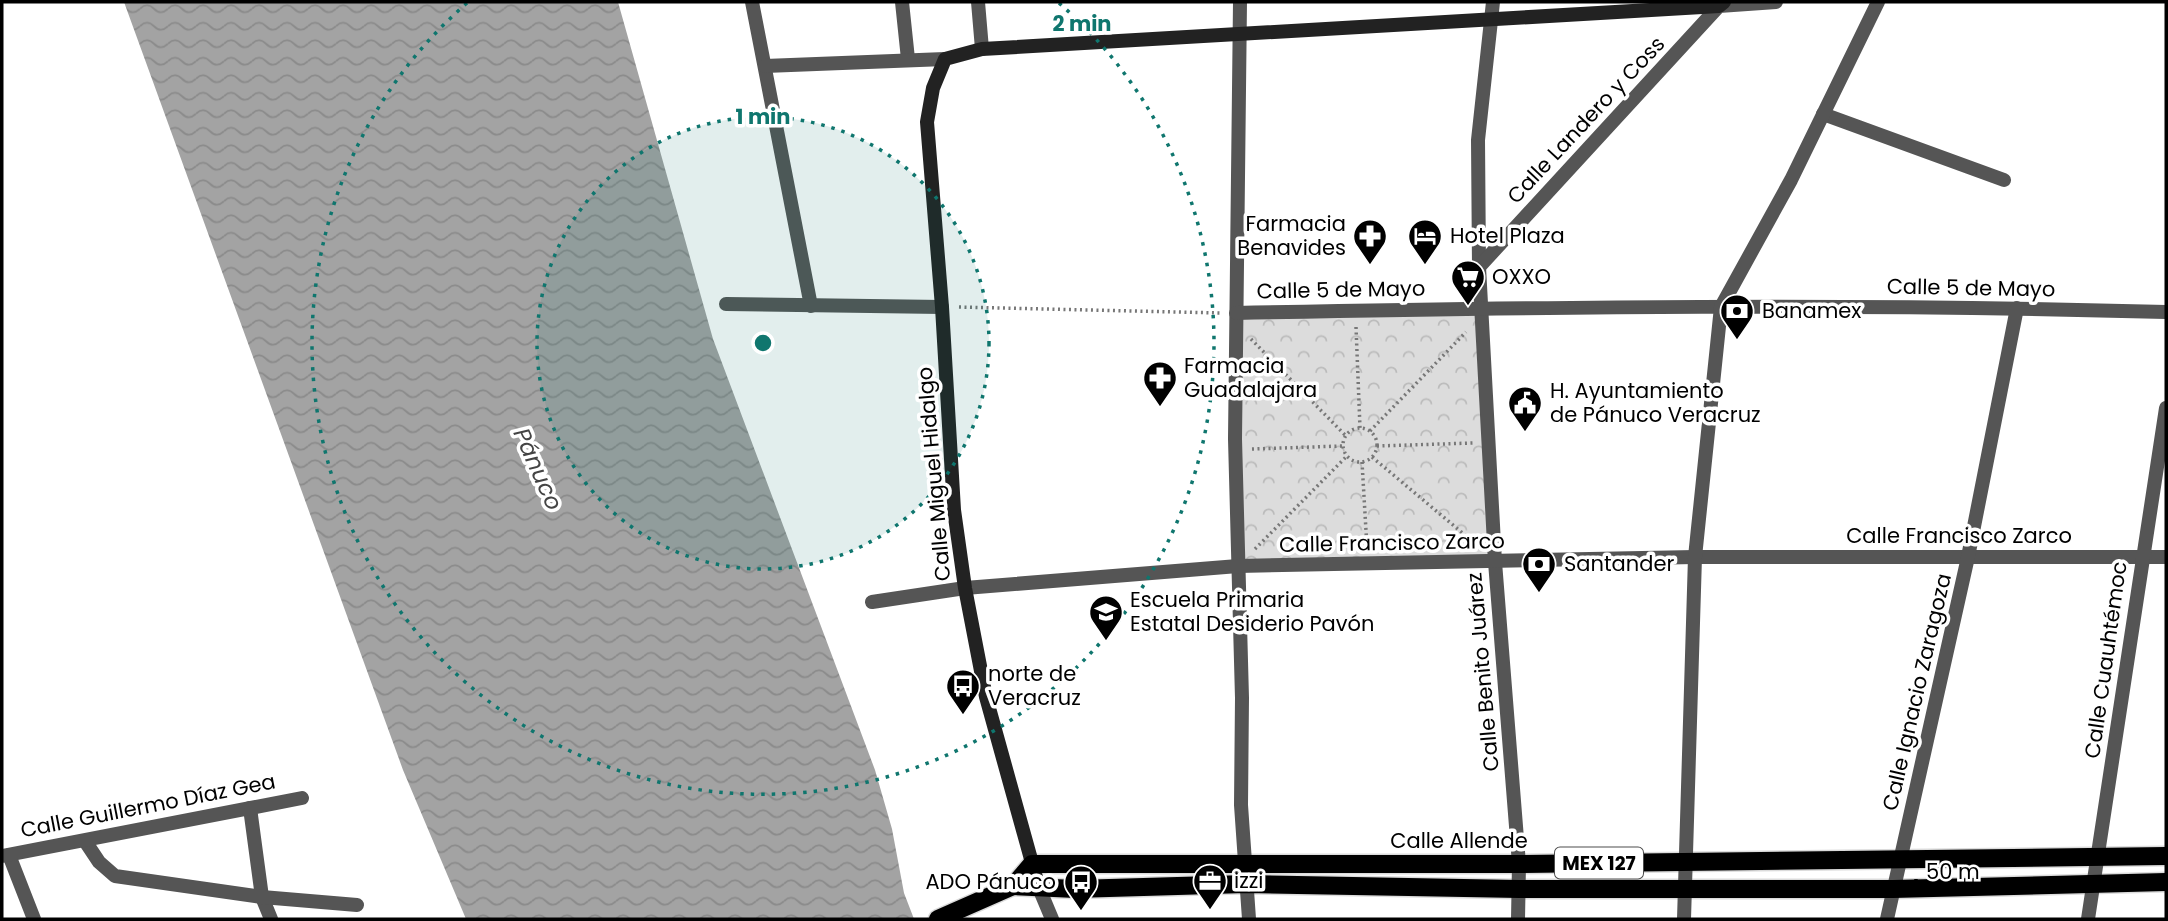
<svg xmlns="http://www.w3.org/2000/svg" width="2168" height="921" font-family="Poppins,sans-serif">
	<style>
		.forest { fill: url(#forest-crowns) }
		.water { fill: url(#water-waves) }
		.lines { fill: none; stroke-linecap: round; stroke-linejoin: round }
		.primary-casing { stroke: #dbdbdb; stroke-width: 21 }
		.path { stroke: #777; stroke-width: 3.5; stroke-dasharray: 2 3.5; stroke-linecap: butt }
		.street { stroke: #555; stroke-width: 14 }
		.secondary { stroke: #222; stroke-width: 14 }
		.primary { stroke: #000; stroke-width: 18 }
		.ring { fill: none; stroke: #0f766e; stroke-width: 3.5; stroke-dasharray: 3.5 7 }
		.labels { text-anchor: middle; stroke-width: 7; stroke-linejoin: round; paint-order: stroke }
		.shield { fill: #fff; stroke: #4c4c4c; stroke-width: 2 }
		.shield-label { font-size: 19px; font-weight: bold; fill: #000 }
		.street-label { font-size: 21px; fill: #000; stroke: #fff }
		.poi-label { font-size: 21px; fill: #000; stroke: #fff; text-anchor: start }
		.water-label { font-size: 23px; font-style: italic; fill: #444; stroke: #fff }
		.centre { fill: #0f766e; stroke: #fff; stroke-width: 3.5 }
		.ring-label { font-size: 21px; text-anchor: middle; font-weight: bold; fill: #0f766e; stroke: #fff; stroke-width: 7; stroke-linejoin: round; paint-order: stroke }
	</style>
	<defs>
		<pattern id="forest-crowns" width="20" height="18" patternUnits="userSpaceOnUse" patternTransform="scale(1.75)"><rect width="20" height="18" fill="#dcdcdc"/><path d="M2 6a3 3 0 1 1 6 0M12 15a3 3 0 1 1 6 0" fill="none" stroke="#bbb"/></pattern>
		<pattern id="water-waves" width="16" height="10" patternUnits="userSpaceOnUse" patternTransform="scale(1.75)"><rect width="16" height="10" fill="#a3a3a3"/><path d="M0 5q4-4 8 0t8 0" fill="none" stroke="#8b8b8b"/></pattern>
	</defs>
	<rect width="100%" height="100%" fill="#fff"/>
	<path class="forest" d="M1481 308 1495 562 1238 566 1236 313Z"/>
	<path class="water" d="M124 2H618L713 339 875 770 892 829 904 893 914 919H466L403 770Z"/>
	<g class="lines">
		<g class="primary-casing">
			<g id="primary">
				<path d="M1013 886 1075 889 1246 884 1519 889H1893L2166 882"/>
				<path d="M938 919 1013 886 1032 864H1519L2166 856"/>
			</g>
		</g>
		<g class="path">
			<path d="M959 307 1220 313"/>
			<path d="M1356 327 1360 428"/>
			<path d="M1251 339 1345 435"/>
			<circle cx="1360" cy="445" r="17"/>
			<path d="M1370 431 1466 332"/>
			<path d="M1377 446 1473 443"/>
			<path d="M1252 449 1342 446"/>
			<path d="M1372 457 1478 546"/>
			<path d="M1362 462 1367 548"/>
			<path d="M1255 549 1346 457"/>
		</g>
		<g class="street">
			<path d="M752 2 811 306"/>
			<path d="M902 2 908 59"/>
			<path d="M978 2 982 49"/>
			<path d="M1240 2 1235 439 1242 698 1241 805 1249 919"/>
			<path d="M1493 2 1478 140 1479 267 1495 562 1519 864 1518 919"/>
			<path d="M765 66 945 59"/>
			<path d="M1823 114 2004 180"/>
			<path d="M1479 267 1719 6 1776 2"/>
			<path d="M726 304 942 307"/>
			<path d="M1236 313C1546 307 1856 303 2166 312"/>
			<path d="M872 602 965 588 1238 566 1695 557H2166"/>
			<path d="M250 808 262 897 271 919"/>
			<path d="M85 841 99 862 115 876 262 897 357 905"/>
			<path d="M9 855 34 919"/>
			<path d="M2 856 302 798"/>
			<path d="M1039 888 1052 919"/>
			<path d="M1684 919 1695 557 1721 307 1791 180 1878 2"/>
			<path d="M1887 919 1968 557 2017 308"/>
			<path d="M2088 919 2166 408"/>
		</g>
		<path class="secondary" d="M1039 888 986 697 965 588 954 510 942 307 927 122 933 88 945 59 982 49 1719 6 1724 2"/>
		<use href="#primary" class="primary"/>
	</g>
	<circle cx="763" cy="343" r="226" fill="#0f766e" fill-opacity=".12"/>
	<g class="ring">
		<circle cx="763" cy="343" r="226"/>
		<path d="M1059 3A451 451 0 1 1 467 3"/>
	</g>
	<defs>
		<g id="pharmacy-pin" transform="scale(1.75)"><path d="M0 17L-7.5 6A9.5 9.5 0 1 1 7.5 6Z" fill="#000" stroke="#fff"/><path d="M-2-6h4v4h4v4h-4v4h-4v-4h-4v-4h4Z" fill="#fff"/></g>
		<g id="hotel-pin" transform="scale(1.75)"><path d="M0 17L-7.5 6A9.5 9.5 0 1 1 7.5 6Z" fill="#000" stroke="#fff"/><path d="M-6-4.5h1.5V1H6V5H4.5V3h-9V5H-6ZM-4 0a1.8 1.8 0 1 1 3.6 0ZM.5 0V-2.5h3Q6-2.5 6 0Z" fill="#fff"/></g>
		<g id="supermarket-pin" transform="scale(1.75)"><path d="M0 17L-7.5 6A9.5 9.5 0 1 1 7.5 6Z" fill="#000" stroke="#fff"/><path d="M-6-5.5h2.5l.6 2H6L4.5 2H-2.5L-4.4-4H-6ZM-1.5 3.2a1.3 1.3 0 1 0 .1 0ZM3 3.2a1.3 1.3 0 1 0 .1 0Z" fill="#fff"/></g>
		<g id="bank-pin" transform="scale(1.75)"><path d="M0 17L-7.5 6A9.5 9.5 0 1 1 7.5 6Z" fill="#000" stroke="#fff"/><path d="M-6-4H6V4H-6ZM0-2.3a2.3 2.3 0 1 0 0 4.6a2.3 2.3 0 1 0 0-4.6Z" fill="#fff"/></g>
		<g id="civic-pin" transform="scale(1.75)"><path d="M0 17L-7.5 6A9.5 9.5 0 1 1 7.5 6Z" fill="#000" stroke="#fff"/><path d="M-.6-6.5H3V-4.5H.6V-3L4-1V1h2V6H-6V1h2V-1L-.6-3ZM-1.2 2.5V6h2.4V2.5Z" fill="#fff"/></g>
		<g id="school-pin" transform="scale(1.75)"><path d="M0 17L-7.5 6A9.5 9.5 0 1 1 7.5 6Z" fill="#000" stroke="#fff"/><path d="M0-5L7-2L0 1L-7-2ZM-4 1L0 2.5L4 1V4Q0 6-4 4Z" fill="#fff"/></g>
		<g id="bus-pin" transform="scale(1.75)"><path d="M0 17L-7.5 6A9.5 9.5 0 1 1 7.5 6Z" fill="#000" stroke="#fff"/><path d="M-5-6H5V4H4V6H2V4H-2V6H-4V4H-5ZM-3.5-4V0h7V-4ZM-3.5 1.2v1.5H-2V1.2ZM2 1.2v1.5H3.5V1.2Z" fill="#fff"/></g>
		<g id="office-pin" transform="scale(1.75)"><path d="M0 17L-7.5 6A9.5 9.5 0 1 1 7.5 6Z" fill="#000" stroke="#fff"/><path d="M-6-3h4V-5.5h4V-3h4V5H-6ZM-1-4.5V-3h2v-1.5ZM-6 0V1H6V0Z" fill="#fff"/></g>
	</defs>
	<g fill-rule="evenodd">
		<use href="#pharmacy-pin" x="1370" y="236"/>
		<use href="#hotel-pin" x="1425" y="236"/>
		<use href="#supermarket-pin" x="1468" y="277"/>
		<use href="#bank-pin" x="1737" y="311"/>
		<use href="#pharmacy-pin" x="1160" y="378"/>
		<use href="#civic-pin" x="1525" y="403"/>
		<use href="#bank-pin" x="1539" y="564"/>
		<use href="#school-pin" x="1106" y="612"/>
		<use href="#bus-pin" x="963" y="686"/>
		<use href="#office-pin" x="1210" y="881"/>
		<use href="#bus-pin" x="1081" y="882"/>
	</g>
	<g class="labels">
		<rect class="shield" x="1555" y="847.5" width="88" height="31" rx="5"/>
		<g class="shield-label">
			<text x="1599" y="870">MEX 127</text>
		</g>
		<g class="street-label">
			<text transform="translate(1586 120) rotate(-47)" y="7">Calle Landero y Coss</text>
			<text transform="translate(1971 288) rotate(1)" y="7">Calle 5 de Mayo</text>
			<text transform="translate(1341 290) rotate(-1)" y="7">Calle 5 de Mayo</text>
			<text transform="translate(934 474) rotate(-95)" y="7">Calle Miguel Hidalgo</text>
			<text x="1959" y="543">Calle Francisco Zarco</text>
			<text transform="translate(1392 543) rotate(-1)" y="7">Calle Francisco Zarco</text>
			<text transform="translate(2106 660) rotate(-82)" y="7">Calle Cuauhtémoc</text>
			<text transform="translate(1483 672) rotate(-95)" y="7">Calle Benito Juárez</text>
			<text transform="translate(1917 692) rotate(-77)" y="7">Calle Ignacio Zaragoza</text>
			<text transform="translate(148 806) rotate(-11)" y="7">Calle Guillermo Díaz Gea</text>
			<text x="1459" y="848">Calle Allende</text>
		</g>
		<g class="poi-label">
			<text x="1346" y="231" text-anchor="end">Farmacia<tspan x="1346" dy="24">Benavides</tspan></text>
			<text x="1450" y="243">Hotel Plaza</text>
			<text x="1492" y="284">OXXO</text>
			<text x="1762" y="318">Banamex</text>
			<text x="1184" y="373">Farmacia<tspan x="1184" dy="24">Guadalajara</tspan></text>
			<text x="1550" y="398">H. Ayuntamiento<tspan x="1550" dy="24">de Pánuco Veracruz</tspan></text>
			<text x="1564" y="571">Santander</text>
			<text x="1130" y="607">Escuela Primaria<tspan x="1130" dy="24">Estatal Desiderio Pavón</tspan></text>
			<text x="988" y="681">norte de<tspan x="988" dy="24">Veracruz</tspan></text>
			<text x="1234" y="888">izzi</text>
			<text x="1056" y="889" text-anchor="end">ADO Pánuco</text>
		</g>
		<g class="water-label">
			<text transform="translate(538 469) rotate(66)" y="8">Pánuco</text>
		</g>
	</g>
	<circle cx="763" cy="343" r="10" class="centre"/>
	<g class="ring-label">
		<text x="1082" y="31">2 min</text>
		<text x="763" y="124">1 min</text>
	</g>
	<rect width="2168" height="921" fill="none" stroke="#000000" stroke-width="7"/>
	<path d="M1916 879v10h142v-10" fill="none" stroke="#000000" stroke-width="3.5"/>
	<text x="1926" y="879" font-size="21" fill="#000000" stroke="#ffffff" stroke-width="5" paint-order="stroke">50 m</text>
</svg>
